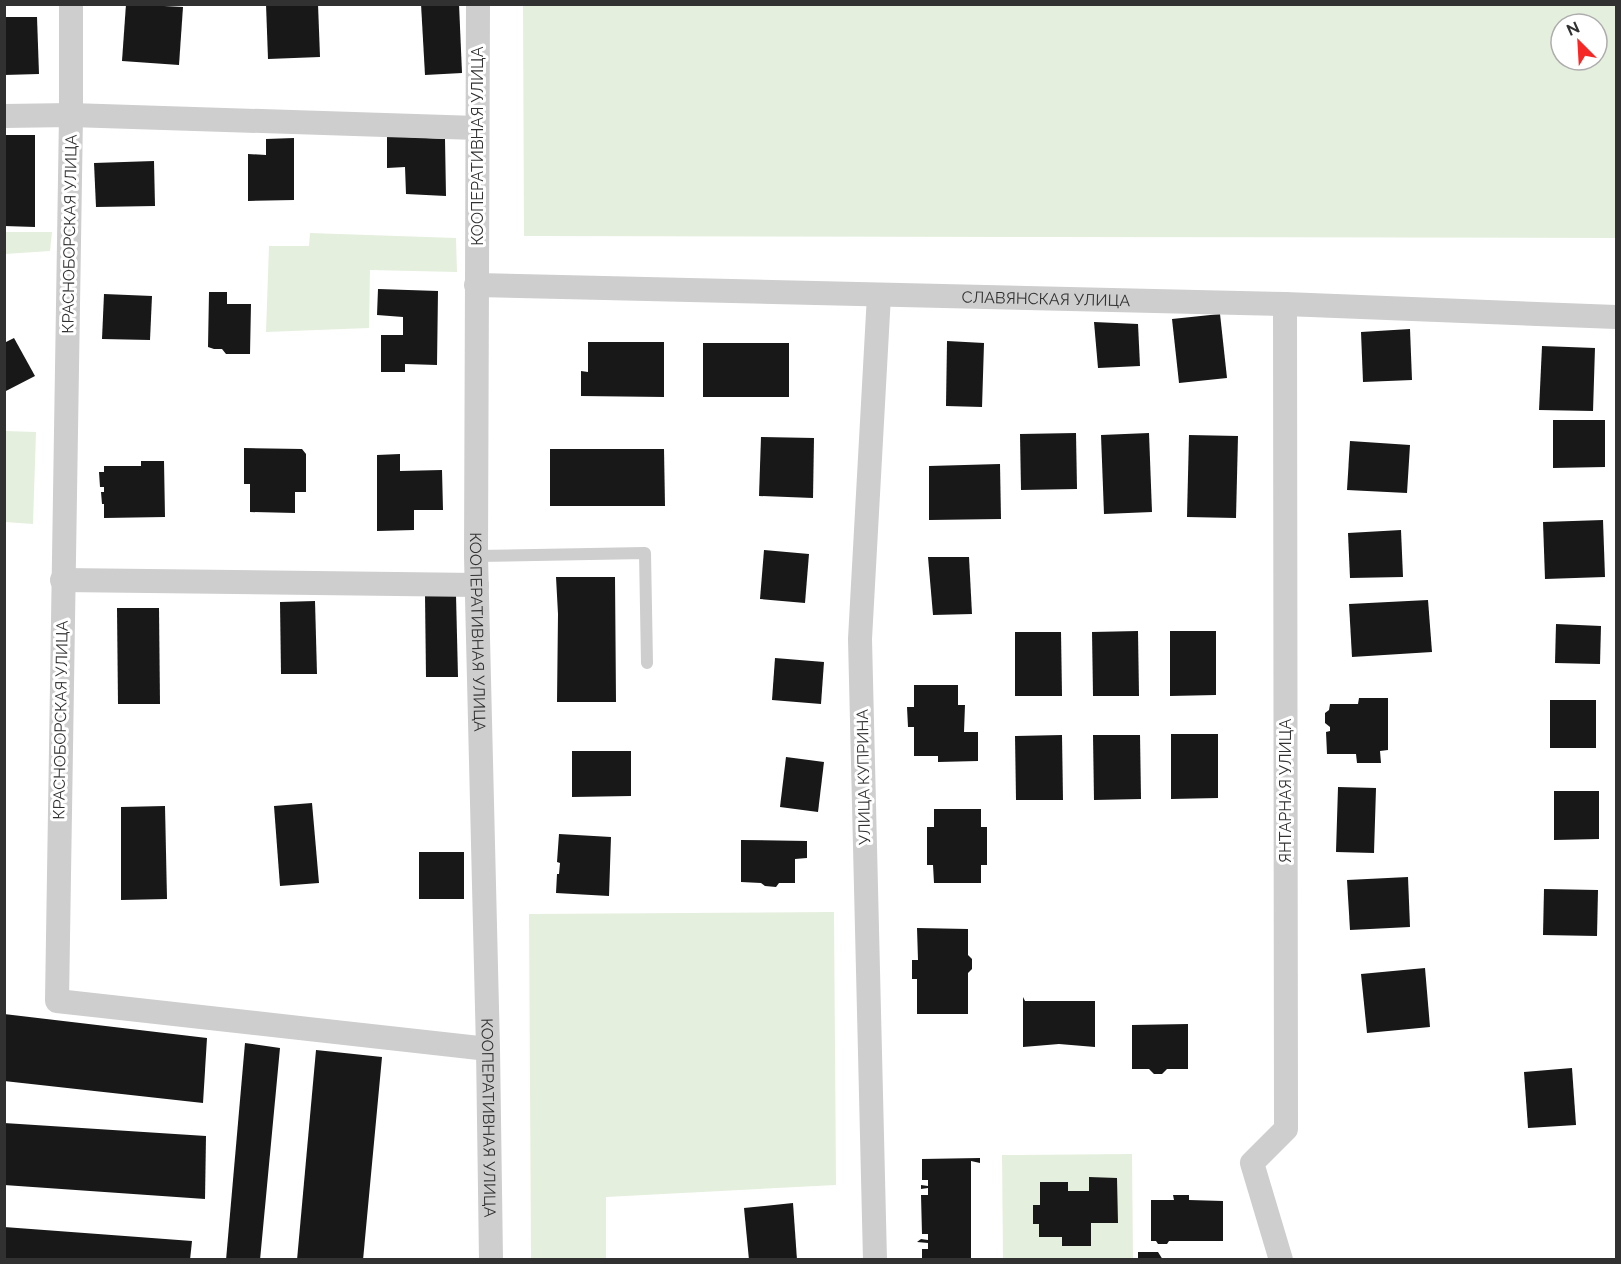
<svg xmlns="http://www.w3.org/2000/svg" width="1621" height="1264" font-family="Raleway,sans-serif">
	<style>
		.green { fill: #e5efde; fill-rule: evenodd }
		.building { fill: #181818 }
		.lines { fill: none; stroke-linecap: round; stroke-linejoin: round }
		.lane { stroke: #cecece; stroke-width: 12 }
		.street { stroke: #cecece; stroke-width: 24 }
		.labels { text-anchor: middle; stroke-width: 6; stroke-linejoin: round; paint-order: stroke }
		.street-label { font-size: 16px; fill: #313131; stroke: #fff }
	</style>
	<rect width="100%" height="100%" fill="#fff"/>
	<g class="green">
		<path d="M523 5H1616V238L524 236ZM1561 24H1597V60H1561Z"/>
		<path d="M5 232H52L50 251 5 254Z"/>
		<path d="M310 233 456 238 457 272 370 270 369 328 266 332 269 246H309Z"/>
		<path d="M5 431 36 432 33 524 5 522Z"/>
		<path d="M834 912 836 1185 606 1197V1259H531L529 914Z"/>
		<path d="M1132 1154 1133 1259H1003L1002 1155Z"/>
	</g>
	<g class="building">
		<path d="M126 4 183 7 179 65 122 61Z"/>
		<path d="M266 4H318L320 57 268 59Z"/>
		<path d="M421 4H459L462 73 425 75Z"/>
		<path d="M4 17H37L39 74 4 75Z"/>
		<path d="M4 135H35V227L4 226Z"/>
		<path d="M387 136 445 139 446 196 406 194 405 167 387 168Z"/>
		<path d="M294 138V200L248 201V154L266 155V139Z"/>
		<path d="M154 161 155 206 96 207 94 163Z"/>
		<path d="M378 289 438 291 437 365 405 364V372H381V335H403V317L377 315Z"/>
		<path d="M209 292H227V304H251L250 354H226L222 349H214L208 347Z"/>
		<path d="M104 294 152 296 150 340 102 339Z"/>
		<path d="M1220 314 1227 378 1179 383 1172 319Z"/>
		<path d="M1094 322 1138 324 1140 366 1098 368Z"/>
		<path d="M1410 329 1412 380 1363 382 1361 332Z"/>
		<path d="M14 338 35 376 4 392V343Z"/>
		<path d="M947 341 984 343 982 407 946 406Z"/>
		<path d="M588 342H664V397L581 396V371L588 372Z"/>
		<rect x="703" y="343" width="86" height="54"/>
		<path d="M1542 346 1595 348 1593 411 1539 410Z"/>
		<path d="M1553 420H1605V467L1553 468Z"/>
		<path d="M1076 433 1077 489 1021 490 1020 434Z"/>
		<path d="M1149 433 1152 512 1104 514 1101 435Z"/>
		<path d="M1189 435 1238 436 1236 518 1187 517Z"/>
		<path d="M761 437 814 438 813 498 759 496Z"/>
		<path d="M1350 441 1410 445 1407 493 1347 490Z"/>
		<path d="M244 448 302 449 306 454V492H295V513L250 512V484H244Z"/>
		<path d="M550 449H664L665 506H550Z"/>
		<path d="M400 454V471L442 470 443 510H414V530L377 531V455Z"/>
		<path d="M141 461H164L165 517 104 518V504H102L101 492H104V487H100L99 472H104V466H141Z"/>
		<path d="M1000 464 1001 519 929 520V466Z"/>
		<path d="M1603 520 1605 577 1545 579 1543 522Z"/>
		<path d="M1401 530 1403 577 1350 578 1348 533Z"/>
		<path d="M764 550 809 554 805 603 760 599Z"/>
		<path d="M928 557H969L972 614 933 615Z"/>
		<path d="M556 577H615L616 702H557L558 614Z"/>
		<path d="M425 595H456L458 677H426Z"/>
		<path d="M1428 600 1432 652 1352 657 1349 604Z"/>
		<path d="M315 601 317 674H281L280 602Z"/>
		<path d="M117 608H159L160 704H118Z"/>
		<path d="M1556 624 1601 626 1600 664 1555 663Z"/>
		<path d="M1138 631 1139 696H1093L1092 632Z"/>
		<path d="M1170 631H1216V695L1170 696Z"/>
		<path d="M1015 632H1061L1062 696H1015Z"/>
		<path d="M775 658 824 662 821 704 772 700Z"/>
		<path d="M914 685H958V705H965L964 732H978V761L938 762V756H914V727H908L907 707H914Z"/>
		<path d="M1359 698H1388V750L1380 751 1381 763H1357L1356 754H1327L1326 732 1330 731V727L1325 723V713L1329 710 1330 704H1358Z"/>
		<rect x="1550" y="700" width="46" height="48"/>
		<path d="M1171 734H1218V798L1171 799Z"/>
		<path d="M1062 735 1063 800H1016L1015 736Z"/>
		<path d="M1093 735H1140L1141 799 1094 800Z"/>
		<path d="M572 751H631V796L572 797Z"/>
		<path d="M786 757 824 762 818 812 780 807Z"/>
		<path d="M1338 787 1376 788 1374 853 1336 852Z"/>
		<path d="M1554 791H1599V839L1554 840Z"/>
		<path d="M312 803 319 883 280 886 274 806Z"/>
		<path d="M165 806 167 899 121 900V807Z"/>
		<path d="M934 809H981V827H987V865H981V883H934L933 865H927V827H934Z"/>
		<path d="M559 834 611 837 609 896 556 893 557 874H559L560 863 557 862Z"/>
		<path d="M741 840 807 841V858L795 859V883H779L776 887 765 886 761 883 741 882Z"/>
		<rect x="419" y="852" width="45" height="47"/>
		<path d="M1408 877 1410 927 1350 930 1347 880Z"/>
		<path d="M1544 889 1598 890 1597 936 1543 935Z"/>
		<path d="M917 928 968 929V955L972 959V969L968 973V1014H917V979H912V960H918Z"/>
		<path d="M1425 968 1430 1027 1367 1033 1361 974Z"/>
		<path d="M1023 997 1025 1001H1095V1047L1059 1044 1023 1047Z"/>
		<path d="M4 1014 207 1038 203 1103 4 1081Z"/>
		<path d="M1188 1024V1069H1167L1162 1074H1154L1149 1069H1132V1025Z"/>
		<path d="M245 1043 280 1048 260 1260H226Z"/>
		<path d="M316 1050 382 1057 363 1260H297Z"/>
		<path d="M1572 1068 1576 1125 1528 1128 1524 1072Z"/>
		<path d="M4 1123 206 1136 205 1199 4 1185Z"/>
		<path d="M980 1158V1163L971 1161V1260H922V1249H928V1243L917 1242 921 1239 928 1240V1234H922L921 1195H928V1188L921 1189V1185L928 1186V1180H922V1159Z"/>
		<path d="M1089 1177 1117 1178 1118 1223H1091V1246H1062V1237H1039V1224H1033V1205H1040V1182H1068V1191H1089Z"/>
		<path d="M1173 1195H1189V1200L1223 1201V1241H1169L1167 1244H1158L1156 1241H1151V1200H1174Z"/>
		<path d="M793 1203 797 1260H749L744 1208Z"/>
		<path d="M4 1227 192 1241 190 1260H4Z"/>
		<path d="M1138 1252H1158L1163 1260H1138Z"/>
	</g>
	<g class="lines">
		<path class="lane" d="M476 556 645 553 647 663"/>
		<g class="street">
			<path d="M71 4V115L57 1001 488 1049"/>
			<path id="s1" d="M478 4 476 556 488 1049 491 1260"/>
			<path d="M4 116 71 115 477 128"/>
			<path id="s2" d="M476 285 1285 304 1616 317"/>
			<path d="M62 580 477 585"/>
			<path d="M875 1260 860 639 879 295"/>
			<path d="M1281 1260 1252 1163 1286 1129 1285 304"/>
		</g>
	</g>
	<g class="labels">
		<g class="street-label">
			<text transform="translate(477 146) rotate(-90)" y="6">КООПЕРАТИВНАЯ УЛИЦА</text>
			<text transform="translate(69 234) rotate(-89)" y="6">КРАСНОБОРСКАЯ УЛИЦА</text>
			<text dy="6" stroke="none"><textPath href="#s2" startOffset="570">СЛАВЯНСКАЯ УЛИЦА</textPath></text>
			<text dy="6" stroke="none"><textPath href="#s1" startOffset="628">КООПЕРАТИВНАЯ УЛИЦА</textPath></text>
			<text transform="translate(60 720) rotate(-89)" y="6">КРАСНОБОРСКАЯ УЛИЦА</text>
			<text transform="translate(863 777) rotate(-91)" y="6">УЛИЦА КУПРИНА</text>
			<text transform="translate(1285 791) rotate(-90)" y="6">ЯНТАРНАЯ УЛИЦА</text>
			<text dy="6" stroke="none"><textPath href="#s1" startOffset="1114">КООПЕРАТИВНАЯ УЛИЦА</textPath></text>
		</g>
	</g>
	<rect width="1621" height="1264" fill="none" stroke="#313131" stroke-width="12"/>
	<g transform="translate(1579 42) rotate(336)"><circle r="28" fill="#ffffff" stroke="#adadad" stroke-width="1.5"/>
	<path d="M0-4.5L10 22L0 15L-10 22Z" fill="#f62825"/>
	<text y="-9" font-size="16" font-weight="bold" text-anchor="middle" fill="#313131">N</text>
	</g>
</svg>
